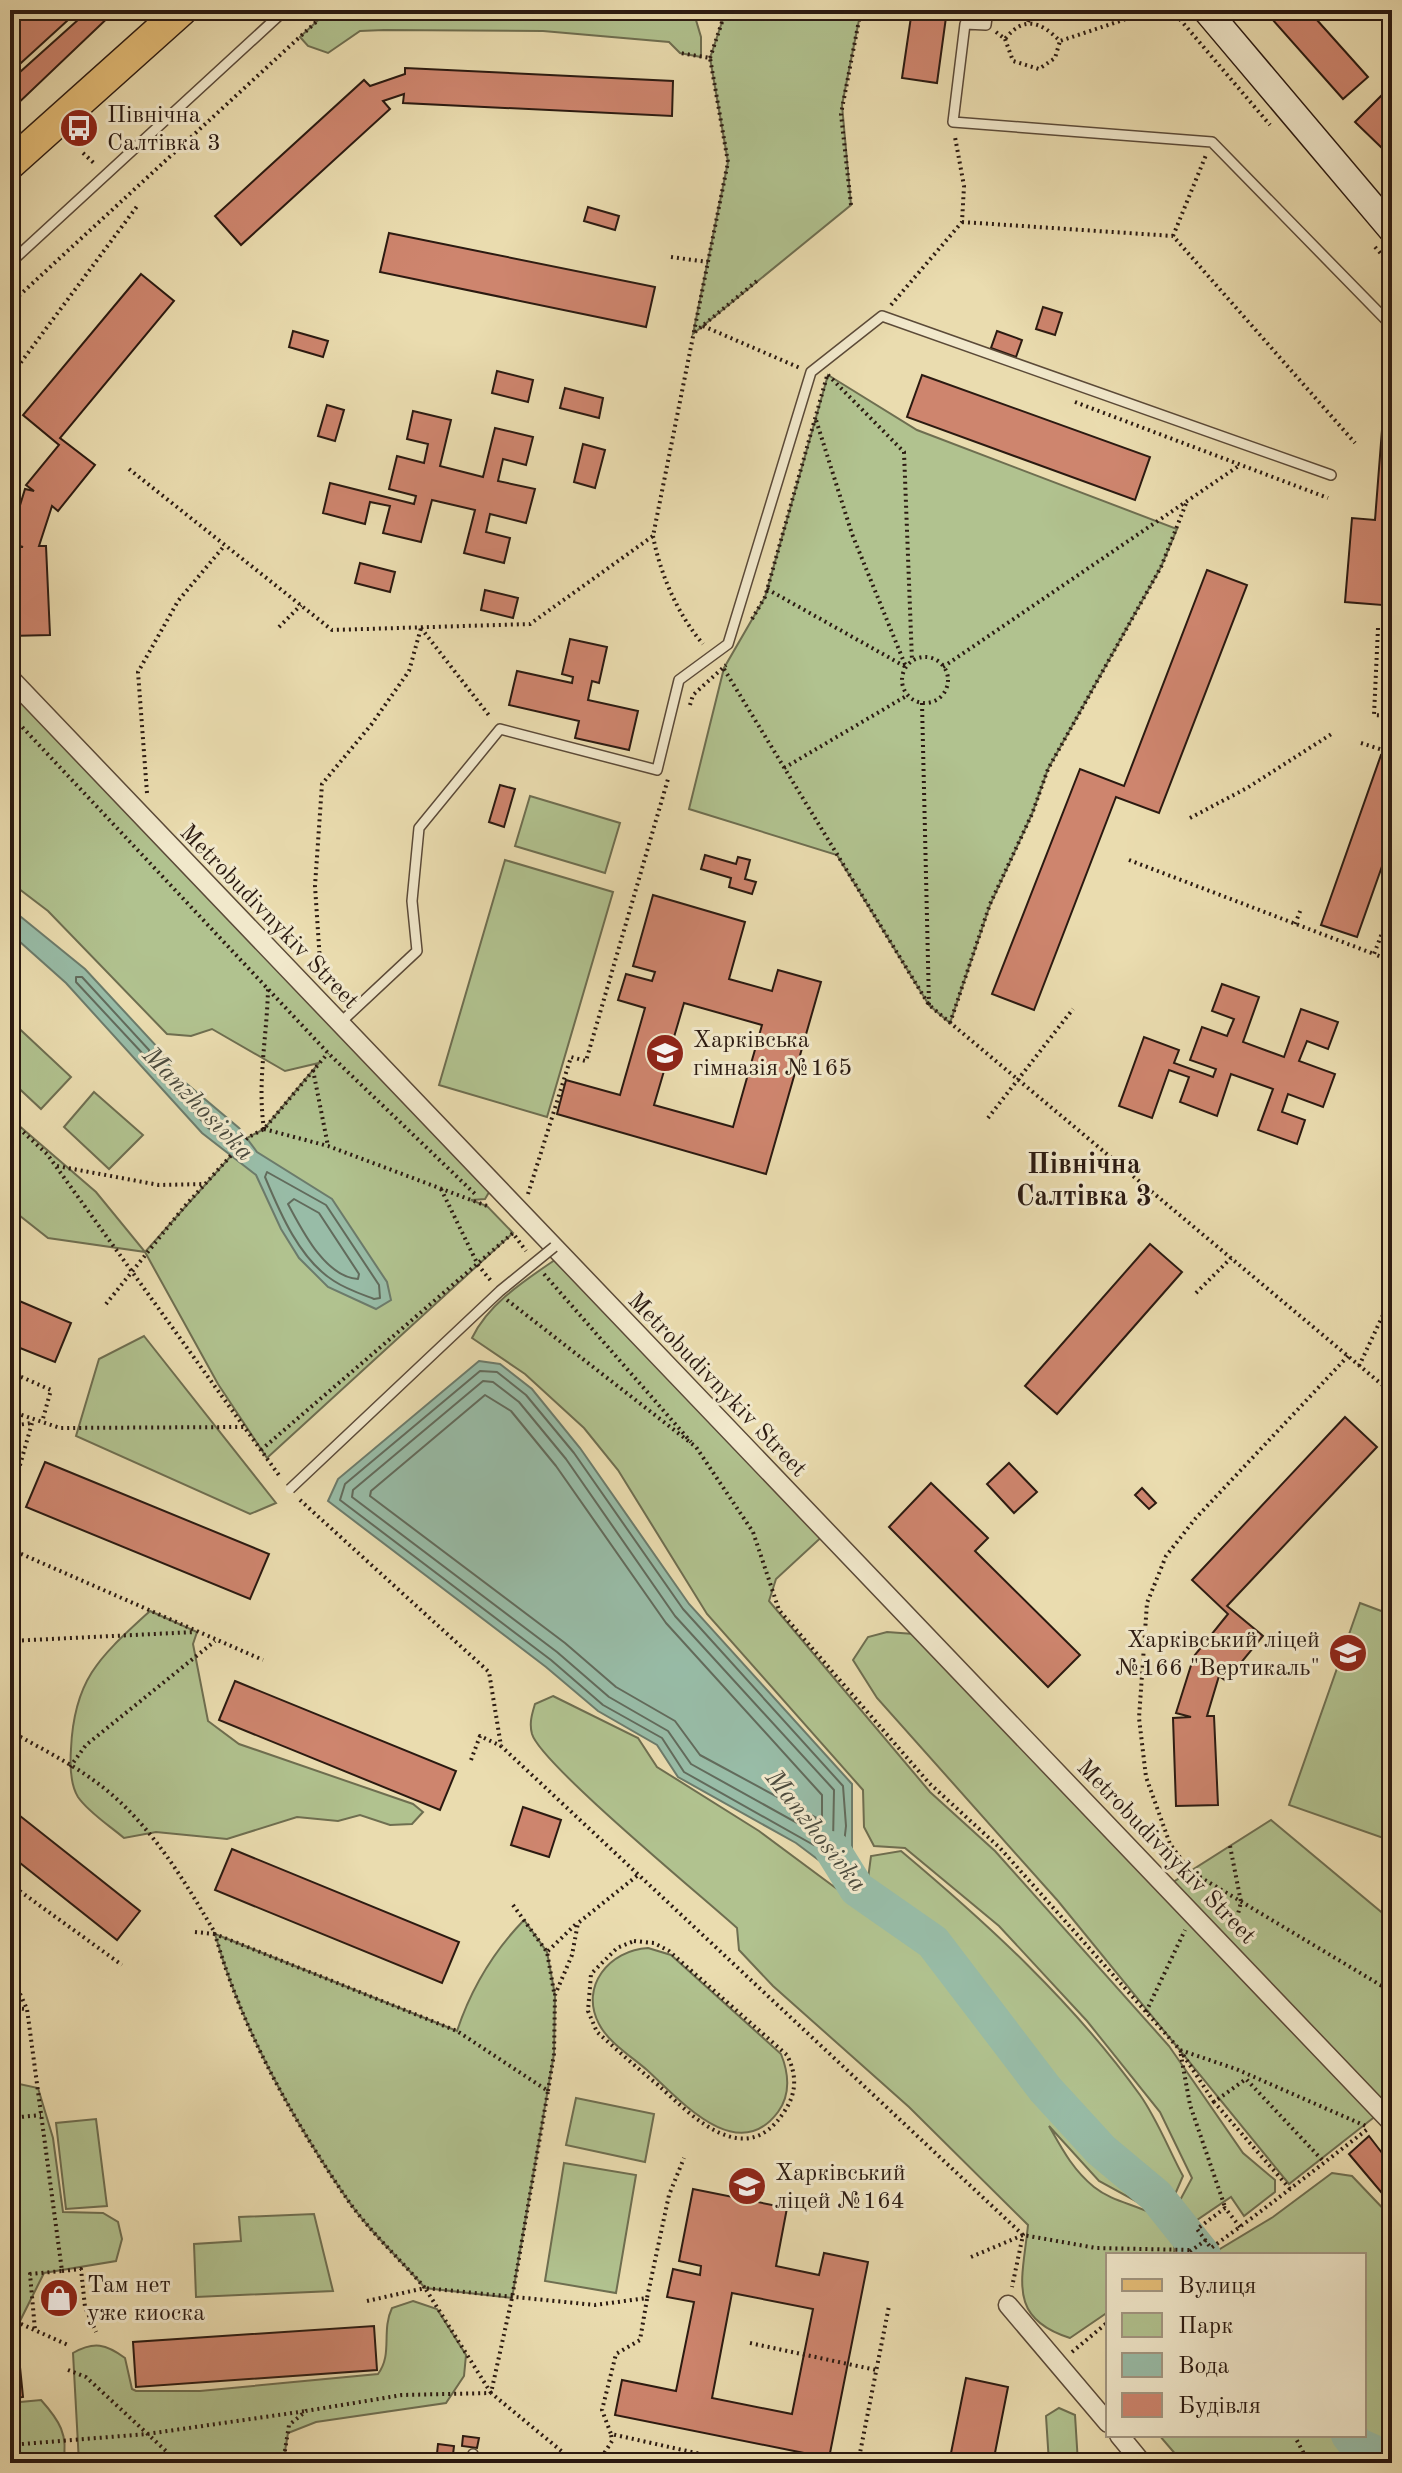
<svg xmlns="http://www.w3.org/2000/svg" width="1402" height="2473" font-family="'Old Standard TT',serif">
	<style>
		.green { fill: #b1c28f; stroke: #6e6e50; stroke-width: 2 }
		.water { fill: #98bca7; stroke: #6c7b6b; stroke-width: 2 }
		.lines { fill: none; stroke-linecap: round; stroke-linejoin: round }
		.shore { stroke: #626b5c; stroke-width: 2 }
		.river { stroke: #98bca7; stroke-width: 36 }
		.building { fill: #ce856e; stroke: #2b1a11; stroke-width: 2; fill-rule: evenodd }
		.lane-casing { stroke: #5b4a38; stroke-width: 12 }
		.street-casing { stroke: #5b4a38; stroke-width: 21 }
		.secondary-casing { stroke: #2b1a11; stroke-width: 29 }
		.primary-casing { stroke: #2b1a11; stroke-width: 33 }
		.path { stroke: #2b1a11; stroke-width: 4; stroke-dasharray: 2 4; stroke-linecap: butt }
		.lane { stroke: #f1e8cb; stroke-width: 9 }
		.street { stroke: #f1e8cb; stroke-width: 18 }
		.secondary { stroke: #f1e8cb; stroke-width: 26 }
		.primary { stroke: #e5be78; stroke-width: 30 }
		.lane-bridge-casing { stroke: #5b4a38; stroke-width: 12; stroke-linecap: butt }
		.lane-bridge { stroke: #f1e8cb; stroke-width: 9 }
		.labels { text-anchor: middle; stroke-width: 6; stroke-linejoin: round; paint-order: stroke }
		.poi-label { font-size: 24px; fill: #2b1a11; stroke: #f1e8cb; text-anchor: start }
		.street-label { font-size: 24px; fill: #2b1a11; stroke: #f1e8cb }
		.water-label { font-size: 26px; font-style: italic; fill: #4c4b3e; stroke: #f1e8cb }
		.quarter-label { font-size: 28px; font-weight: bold; fill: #2b1a11; stroke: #f1e8cb }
	</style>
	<rect width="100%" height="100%" fill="#eadcaf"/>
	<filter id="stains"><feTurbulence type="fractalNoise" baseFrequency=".0025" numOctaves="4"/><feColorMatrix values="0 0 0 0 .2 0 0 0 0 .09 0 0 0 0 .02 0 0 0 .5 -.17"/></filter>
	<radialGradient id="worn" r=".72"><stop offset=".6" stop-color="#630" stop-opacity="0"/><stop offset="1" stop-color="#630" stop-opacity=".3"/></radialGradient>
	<g class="green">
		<path d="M329 10H693L701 37V57L680 53 669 42 543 31 384 30 360 31 328 53 308 46 300 37Z"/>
		<path d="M726 10H861L842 105 851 205 693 334 728 162 710 58Z"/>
		<path d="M828 375 917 430 1177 529 1161 567 1048 769 1032 814 990 905 950 1023 929 1005 837 855 689 809 724 668 765 597Z"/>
		<path d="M10 678 494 1184 485 1199 471 1200 487 1206 513 1233 267 1458 218 1384 145 1252 48 1238 10 1208V1118L96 1192 145 1252 247 1138 264 1129 319 1063 285 1071 212 1029 191 1036 167 1034 48 911 10 882Z"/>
		<path d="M530 796 620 823 605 873 515 846Z"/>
		<path d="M505 860 613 892 547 1117 439 1085Z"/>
		<path d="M10 1020 71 1077 41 1109 10 1080Z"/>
		<path d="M94 1092 143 1135 109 1169 64 1127Z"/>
		<path d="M562 1255 827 1532 776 1579 769 1601 930 1792 995 1851 1169 2046 1243 2153 1275 2180V2192L1244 2216 1231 2197 1191 2224 1178 2204 1192 2178 1160 2112 1087 2021 999 1926 905 1848 874 1846 864 1827 863 1790 707 1614 618 1470 584 1428 525 1374 472 1338C490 1301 529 1278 562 1255Z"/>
		<path d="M144 1336 276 1503 250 1514 76 1436 99 1359Z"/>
		<path d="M1360 1603 1392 1615V1832L1389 1840 1289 1805Z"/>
		<path d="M150 1611 197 1632 193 1644 208 1721 239 1744 413 1804 423 1812 412 1824 390 1825 360 1815 338 1821 297 1817 227 1839 156 1832 124 1838C110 1826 88 1812 78 1797 70 1784 70 1763 71 1749 74 1678 101 1656 150 1611Z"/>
		<path d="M887 1632 914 1634 1377 2115 1289 2184 1058 1901 877 1698 853 1660 868 1637Z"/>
		<path d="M553 1696 638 1738 657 1767 759 1831 864 1909 871 1856 901 1851C988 1924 1073 2002 1140 2095 1157 2119 1169 2150 1183 2176L1173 2199 1141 2204 1099 2181 1049 2126C1062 2149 1073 2170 1094 2187 1119 2207 1151 2204 1175 2231L1174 2255H1108V2312L1070 2338C1006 2318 1023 2278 1028 2225L909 2107 773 1986 739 1950 737 1928C704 1898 541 1764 532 1734 529 1723 532 1714 535 1704Z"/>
		<path d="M1271 1820 1392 1921V2113L1167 1886Z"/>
		<path d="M524 1920 547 1952 555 1995 554 2054 512 2298 425 2288C399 2258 367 2229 345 2196 290 2115 241 2027 215 1934L457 2031C471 1989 493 1952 524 1920Z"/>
		<path d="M648 1948 671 1955 781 2054C789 2074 791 2094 778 2112 737 2167 679 2099 647 2070 632 2057 608 2042 599 2024 579 1986 610 1950 648 1948Z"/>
		<path d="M10 2082 38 2088 53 2138 63 2212 103 2213 118 2222 122 2239 116 2261 44 2273 19 2323 10 2324Z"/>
		<path d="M576 2098 654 2114 645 2162 566 2145Z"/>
		<path d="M96 2119 107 2206 66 2209 56 2123Z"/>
		<path d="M564 2163 636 2175 616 2293 545 2281Z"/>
		<path d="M1332 2173 1352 2176 1392 2218V2463H1183L1159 2435H1364V2255H1210L1273 2217Z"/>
		<path d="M314 2214 333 2291 196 2297 194 2244 241 2241 239 2217Z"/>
		<path d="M413 2301 437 2309 466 2355 464 2376 446 2403 316 2422 288 2433 283 2463H79L73 2353C94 2341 106 2344 125 2358L132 2389 136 2391H200L378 2374C393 2354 381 2331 392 2308Z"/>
		<path d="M41 2400C59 2420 69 2435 63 2463H10V2403Z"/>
		<path d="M1059 2408 1075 2415 1078 2463H1049L1046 2416Z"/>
	</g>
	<g class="water">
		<path d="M10 908 85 969 160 1050 174 1073 239 1128 257 1152 332 1199 387 1282 391 1300 376 1309 328 1287 299 1258 281 1229 256 1175 202 1133 66 983 10 933Z"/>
		<path d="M479 1361 500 1364 532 1389 580 1448 689 1604 852 1784V1857L857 1889 796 1843 678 1777 657 1745 598 1711 546 1667 328 1501 338 1479Z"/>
	</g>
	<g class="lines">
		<g class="shore">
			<path d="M76 977H82L149 1050V1055H144L76 982Z"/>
			<path d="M193 1103 233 1133 241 1149H236L207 1127 191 1108Z"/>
			<path d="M267 1172 326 1205 379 1285 380 1298 374 1299C361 1294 346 1289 334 1281 300 1260 280 1213 265 1177Z"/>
			<path d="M294 1199 319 1213 359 1274 358 1279C325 1277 302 1230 288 1204Z"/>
			<path d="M480 1371 497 1372 526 1395 574 1453 683 1609 843 1786 846 1826 842 1861 684 1772 662 1738 603 1705 551 1660 340 1500 345 1484Z"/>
			<path d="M483 1381 493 1382 519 1402 566 1459 675 1616 834 1790 833 1843 691 1764 668 1731 609 1697 557 1652 352 1497 353 1490Z"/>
			<path d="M485 1395 511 1411 556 1466 666 1623 822 1795V1821L700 1755 675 1721 616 1687 565 1643 370 1496 371 1491Z"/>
		</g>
		<g class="river">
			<path d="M832 1849 857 1889 933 1942 1045 2089 1101 2150 1156 2196 1203 2255"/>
			<path d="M1349 2435 1357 2445 1392 2461"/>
		</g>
	</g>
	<g class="building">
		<path d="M16 10H79L10 73V15Z"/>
		<path d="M89 10H116L10 111V81Z"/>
		<path d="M912 10H947L937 83 902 78Z"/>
		<path d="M1308 10 1368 77 1343 99 1265 11Z"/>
		<path d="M405 68 673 81 672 116 403 103 404 94 383 101 390 109 241 245 215 216 364 80 370 86 405 74Z"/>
		<path d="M1381 96 1392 106V141L1384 150 1355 122Z"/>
		<path d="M588 207 619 216 615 230 584 221Z"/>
		<path d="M389 233 655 287 646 327 380 272Z"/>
		<path d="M141 274 174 301 60 438 95 465 58 511 52 506 39 546H46L50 635 10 636V547H23L10 543V538L25 489 34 491 26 485 59 445 23 415Z"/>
		<path d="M1043 307 1062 313 1055 335 1036 329Z"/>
		<path d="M293 331 328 341 323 357 289 347Z"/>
		<path d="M997 331 1022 340 1016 357 991 348Z"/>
		<path d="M497 371 533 380 528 402 492 393Z"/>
		<path d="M922 375 1150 457 1135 500 907 417Z"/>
		<path d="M565 388 603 398 599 418 560 408Z"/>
		<path d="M327 405 344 410 335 441 318 436Z"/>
		<path d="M413 411 451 420 440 466 483 477 495 428 533 437 526 465 503 459 498 481 535 489 526 523 490 514 486 532 510 538 504 563 464 553 475 510 432 500 421 542 383 533 390 506 370 502 365 524 323 513 330 483 414 504 416 496 389 489 397 456 424 463 428 444 407 439Z"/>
		<path d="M1382 430H1392V511L1382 605 1345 602 1352 518 1375 520Z"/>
		<path d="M583 444 605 450 595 488 574 482Z"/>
		<path d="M360 563 395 572 390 592 355 583Z"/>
		<path d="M1207 570 1247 585 1159 813 1116 797 1034 1010 992 994 1080 769 1124 786Z"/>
		<path d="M485 590 518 598 513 618 481 610Z"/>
		<path d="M570 639 607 647 599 683 592 681 588 700 638 711 629 750 575 738 579 721 509 705 517 671 572 683 573 677 562 674Z"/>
		<path d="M1381 755 1392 759V838L1357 937 1321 925Z"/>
		<path d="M500 785 515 789 504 827 489 822Z"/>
		<path d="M705 855 736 864 738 857 750 860 745 879 756 882 752 894 729 887 731 878 701 869Z"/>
		<path d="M653 895 745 922 729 979 772 991 778 970 821 982 766 1174 557 1114 566 1080 620 1095 645 1008 618 1000 626 974 652 981 655 972 633 966ZM684 1003 762 1025 733 1127 654 1105Z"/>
		<path d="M1222 984 1259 997 1243 1042 1284 1057 1301 1009 1338 1022 1328 1049 1307 1041 1299 1061 1335 1074 1323 1107 1288 1094 1282 1112 1305 1120 1297 1144 1258 1130 1273 1089 1231 1074 1217 1116 1180 1102 1189 1077 1169 1070 1152 1118 1119 1106 1144 1037 1179 1050 1174 1063 1213 1077 1216 1069 1190 1060 1202 1027 1227 1036 1234 1019 1212 1011Z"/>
		<path d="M1150 1244 1182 1272 1057 1414 1025 1386Z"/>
		<path d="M10 1297 71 1323 55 1362 10 1344Z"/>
		<path d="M1345 1417 1377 1447 1227 1606 1263 1636 1226 1681 1219 1676 1207 1716H1214L1218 1805 1176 1806 1173 1718 1191 1717 1176 1713 1193 1659 1201 1662 1194 1656 1228 1614 1192 1580Z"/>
		<path d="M45 1462 269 1554 250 1599 26 1507Z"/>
		<path d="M1009 1463 1037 1492 1014 1513 987 1484Z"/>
		<path d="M931 1483 988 1538 975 1551 1080 1655 1048 1687 889 1527Z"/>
		<path d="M1142 1488 1156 1503 1149 1509 1135 1495Z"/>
		<path d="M235 1681 456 1771 440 1810 219 1720Z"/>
		<path d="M523 1807 561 1820 549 1857 511 1845Z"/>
		<path d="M10 1808 140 1911 117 1940 10 1855Z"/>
		<path d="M232 1849 459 1942 442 1983 215 1890Z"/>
		<path d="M1369 2136 1392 2166V2205L1349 2154Z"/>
		<path d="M693 2189 787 2208 776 2266 819 2275 824 2253 868 2262 829 2458 615 2415 622 2380 676 2391 694 2302 667 2297 673 2269 700 2275 701 2266 679 2261ZM732 2293 813 2309 792 2414 712 2398Z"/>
		<rect x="49" y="2291" width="19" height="14"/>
		<path d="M374 2326 377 2370 136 2387 133 2342Z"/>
		<path d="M20 2367 23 2397 10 2399V2368Z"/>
		<path d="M966 2378 1008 2387 993 2463H949Z"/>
		<path d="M463 2436 479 2438 477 2448 462 2446Z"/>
		<path d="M438 2444 454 2446 452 2463H436Z"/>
	</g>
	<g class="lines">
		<g class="lane-casing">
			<g id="lane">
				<path d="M988 10 986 25 965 24 953 122 1212 142 1392 326"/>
				<path d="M10 263 285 10"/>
				<path d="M340 1023 417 951 412 901 419 828 500 729 657 770 679 680 728 644 811 372 882 316 1331 475"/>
				<path d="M473 2463V2454"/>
			</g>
		</g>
		<g class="street-casing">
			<g id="street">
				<path d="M10 678 1392 2123"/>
				<path d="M1008 2305 1108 2423"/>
				<path d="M1119 2435 1142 2463"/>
			</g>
		</g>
		<g class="secondary-casing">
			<path id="secondary" d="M1206 10 1392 230"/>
		</g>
		<g class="primary-casing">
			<path id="primary" d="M10 164 182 10"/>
		</g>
		<g class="path">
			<path d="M1172 10 1270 125"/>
			<path d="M1028 22 1032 10"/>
			<path d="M996 32 1005 39C1024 15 1041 22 1060 41L1153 10"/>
			<path d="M1005 39 1013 61 1039 69 1055 58 1060 41"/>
			<path d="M710 58 726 10"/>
			<path d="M83 153 96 165"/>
			<path d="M851 205 841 114 861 10"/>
			<path d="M962 222 1173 236 1355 443"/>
			<path d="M1173 236 1206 155"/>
			<path d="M1375 247 1392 266"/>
			<path d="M671 257 708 262"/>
			<path d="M10 304 329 10"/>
			<path d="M891 305 962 222 964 186 955 137"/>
			<path d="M703 326 800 368"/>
			<path d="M695 332 758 280"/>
			<path d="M828 375 904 452 912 661"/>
			<path d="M10 377 138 205"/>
			<path d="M1075 402 1328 498"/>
			<path d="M129 469 332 630 530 624 653 536 728 162 710 58 680 53"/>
			<path d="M653 536C660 574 678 615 703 644"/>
			<path d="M767 589 906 667 852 534 816 420"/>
			<path d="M752 619 765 597 827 376"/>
			<path d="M279 627 301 605"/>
			<path d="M421 628 491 718"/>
			<path d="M1378 628 1374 715 1392 716"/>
			<path d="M1388 629 1392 621"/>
			<circle cx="925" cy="680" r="23"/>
			<path d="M943 667 1240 465"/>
			<path d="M724 669 929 1005 1392 1393"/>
			<path d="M922 703 929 1005"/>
			<path d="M690 705 693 695 726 665"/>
			<path d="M10 714 328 1053 476 1195"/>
			<path d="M1361 743 1392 753"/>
			<path d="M784 768 908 695"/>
			<path d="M147 793 138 672 178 601 225 545"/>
			<path d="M1190 818 1247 788 1333 733"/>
			<path d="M1129 860 1374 954"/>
			<path d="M1392 907 1374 954 1392 961"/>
			<path d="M1295 924 1301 909"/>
			<path d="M321 977 315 886 322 784 371 725 409 671 421 628"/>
			<path d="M950 1023 990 904 1032 814 1048 769 1161 567 1187 501"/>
			<path d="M313 1070 328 1146"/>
			<path d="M10 1087 13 1083"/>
			<path d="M988 1118 1073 1009"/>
			<path d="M10 1120 47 1154 281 1478"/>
			<path d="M264 1129 328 1146 487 1206"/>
			<path d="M264 1129C257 1082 267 1037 268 989"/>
			<path d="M57 1166 159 1185 205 1184"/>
			<path d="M441 1189 478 1265 491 1281"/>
			<path d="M528 1194 571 1057 586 1061 668 779"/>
			<path d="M515 1236 526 1251"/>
			<path d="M544 1274 691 1442"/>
			<path d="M1196 1293 1231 1258"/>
			<path d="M507 1300 696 1447 753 1532 779 1610 929 1783 1000 1848 1180 2050 1236 2069 1368 2127"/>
			<path d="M106 1304 184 1207 247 1138 264 1129 328 1053"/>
			<path d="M1348 1356 1195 1519 1166 1556 1147 1603 1139 1718 1146 1777 1170 1844 1190 1871 1392 1992"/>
			<path d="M1359 1366 1383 1315"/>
			<path d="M10 1372 51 1390 42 1422"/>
			<path d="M10 1411 60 1428 244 1427"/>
			<path d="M10 1426 32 1423"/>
			<path d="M261 1450 513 1233"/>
			<path d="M10 1500 32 1423"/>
			<path d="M300 1500 489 1672 501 1746 1023 2235 1012 2287"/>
			<path d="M10 1549 263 1660"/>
			<path d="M10 1641 195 1632"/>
			<path d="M10 1731C38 1747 69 1762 96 1782 148 1820 183 1878 215 1933"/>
			<path d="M471 1760 480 1736 501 1746"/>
			<path d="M70 1767 86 1745 215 1641"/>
			<path d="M1230 1846 1241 1902 1234 1930"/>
			<path d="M10 1884 122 1965"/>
			<path d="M513 1905 547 1952 554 1992"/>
			<path d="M195 1932 215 1934"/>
			<path d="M634 1941 654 1943 669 1951 787 2055C797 2075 797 2093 784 2112 745 2172 692 2116 658 2085 637 2068 617 2050 597 2032L588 2011 591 1974 617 1948Z"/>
			<path d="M548 1951 576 1924"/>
			<path d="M10 1972 27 2009"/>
			<path d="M10 2008 27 2009 62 2271 30 2274 35 2330"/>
			<path d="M1146 2012 1185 1930"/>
			<path d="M1383 2087 1392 2079"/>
			<path d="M548 2091 554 2054 555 1995 572 1955 578 1923 638 1875"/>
			<path d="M1214 2102 1180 2050 1190 2105 1225 2207"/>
			<path d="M10 2118 41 2115"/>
			<path d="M1290 2189 1214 2102 1246 2079 1324 2162"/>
			<path d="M1240 2227 1225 2208 1197 2229 1211 2248C1265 2209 1317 2168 1369 2128"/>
			<path d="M1185 2255 1206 2240"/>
			<path d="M971 2257 1023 2235 1096 2248 1190 2250"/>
			<path d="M62 2271 81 2269 85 2307 96 2332"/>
			<path d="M647 2299 640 2340 616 2354 602 2410 611 2434 741 2463"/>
			<path d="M367 2301 425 2288C399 2258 367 2229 345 2196 290 2115 241 2027 215 1934L457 2031 548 2091 512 2298 491 2393"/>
			<path d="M10 2319 68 2345"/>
			<path d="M750 2343 876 2370"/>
			<path d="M1072 2352 1108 2322"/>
			<path d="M68 2370 86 2377 179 2463"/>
			<path d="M491 2393 425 2288 595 2305 647 2298 669 2195 684 2158"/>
			<path d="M1294 2435 1309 2463"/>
			<path d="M10 2445 147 2434 306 2411"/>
			<path d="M283 2463 289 2425 306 2411 402 2395 491 2393 576 2463"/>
			<path d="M598 2463 612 2441 611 2434"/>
			<path d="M858 2463 889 2306"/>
		</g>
		<use href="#lane" class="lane"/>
		<use href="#street" class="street"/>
		<use href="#secondary" class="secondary"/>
		<use href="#primary" class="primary"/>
		<g class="lane-bridge-casing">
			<path id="lane-bridge" d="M290 1489 500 1291 554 1247"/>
		</g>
		<use href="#lane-bridge" class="lane-bridge"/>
	</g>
	<defs>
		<g id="bus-disc" transform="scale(2)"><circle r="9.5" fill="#8f2418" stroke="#f1e8cb"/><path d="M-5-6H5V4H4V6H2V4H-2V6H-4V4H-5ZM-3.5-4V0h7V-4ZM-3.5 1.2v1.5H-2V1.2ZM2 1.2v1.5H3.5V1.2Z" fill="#fff"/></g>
		<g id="school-disc" transform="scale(2)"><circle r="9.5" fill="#8f2418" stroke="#f1e8cb"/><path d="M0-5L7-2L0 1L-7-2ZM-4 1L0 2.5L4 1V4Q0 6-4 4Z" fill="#fff"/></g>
		<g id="shop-disc" transform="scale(2)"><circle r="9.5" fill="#8f2418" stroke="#f1e8cb"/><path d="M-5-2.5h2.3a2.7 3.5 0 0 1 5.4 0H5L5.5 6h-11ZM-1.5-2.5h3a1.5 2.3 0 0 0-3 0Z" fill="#fff"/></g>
	</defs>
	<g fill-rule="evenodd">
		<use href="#bus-disc" x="79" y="128"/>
		<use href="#school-disc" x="665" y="1053"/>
		<use href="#school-disc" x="1348" y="1653"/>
		<use href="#school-disc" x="747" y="2186"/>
		<use href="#shop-disc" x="59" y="2298"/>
	</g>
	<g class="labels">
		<g class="poi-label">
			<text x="107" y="122">Північна<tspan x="107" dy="28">Салтівка 3</tspan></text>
			<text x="693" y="1047">Харківська<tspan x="693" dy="28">гімназія №165</tspan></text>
			<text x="1320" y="1647" text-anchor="end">Харківський ліцей<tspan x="1320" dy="28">№166 "Вертикаль"</tspan></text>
			<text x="775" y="2180">Харківський<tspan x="775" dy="28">ліцей №164</tspan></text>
			<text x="87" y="2292">Там нет<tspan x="87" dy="28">уже киоска</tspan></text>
		</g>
		<g class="street-label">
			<text transform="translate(270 916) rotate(46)" y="8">Metrobudivnykiv Street</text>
			<text transform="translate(718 1384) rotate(46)" y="8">Metrobudivnykiv Street</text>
			<text transform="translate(1167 1851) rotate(46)" y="8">Metrobudivnykiv Street</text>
		</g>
		<g class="water-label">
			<text transform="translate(199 1103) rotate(46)" y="9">Manzhosivka</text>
			<text transform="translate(817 1830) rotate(52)" y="9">Manzhosivka</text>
		</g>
		<g class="quarter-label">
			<text x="1084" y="1173">Північна<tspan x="1084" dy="32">Салтівка 3</tspan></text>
		</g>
	</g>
	<rect width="1402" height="2473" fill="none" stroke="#eadcaf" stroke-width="40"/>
	<rect x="12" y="12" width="1378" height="2449" fill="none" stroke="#2b1a11" stroke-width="4"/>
	<rect x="20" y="20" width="1362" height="2433" fill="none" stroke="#2b1a11" stroke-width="2"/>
	<rect x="1106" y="2253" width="260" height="184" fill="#f1e8cb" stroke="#a29681" stroke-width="2"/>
	<rect x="1122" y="2279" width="40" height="12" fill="#e5be78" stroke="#a29681" stroke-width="2"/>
	<text x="1178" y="2293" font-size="24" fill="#2b1a11">Вулиця</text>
	<rect x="1122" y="2313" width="40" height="24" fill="#b1c28f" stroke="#a29681" stroke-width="2"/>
	<text x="1178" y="2333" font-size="24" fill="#2b1a11">Парк</text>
	<rect x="1122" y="2353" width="40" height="24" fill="#98bca7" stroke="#a29681" stroke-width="2"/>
	<text x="1178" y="2373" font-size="24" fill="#2b1a11">Вода</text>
	<rect x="1122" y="2393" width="40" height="24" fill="#ce856e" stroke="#a29681" stroke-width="2"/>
	<text x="1178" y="2413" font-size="24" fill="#2b1a11">Будівля</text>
	<rect width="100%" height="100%" filter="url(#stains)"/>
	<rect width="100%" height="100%" fill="url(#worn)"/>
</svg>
